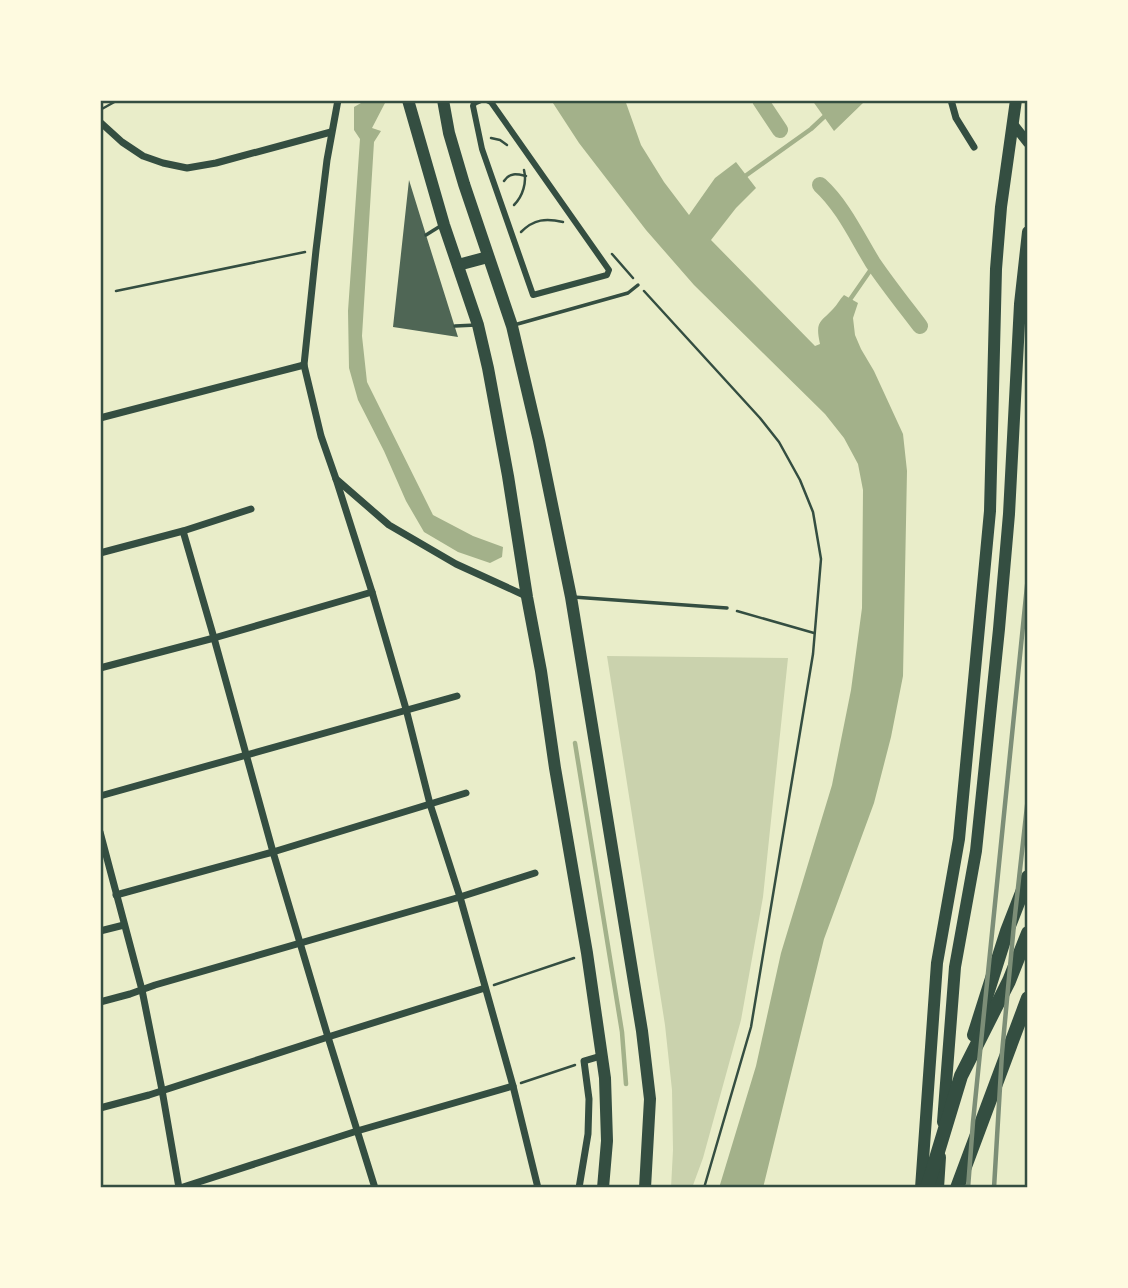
<svg xmlns="http://www.w3.org/2000/svg" width="1128" height="1288" font-family="Commissioner,sans-serif">
	<style>
		.green { fill: #cad2ad }
		.water { fill: #a3b18a }
		.lines { fill: none; stroke-linecap: round; stroke-linejoin: round }
		.stream { stroke: #a3b18a; stroke-width: 4.5 }
		.canal { stroke: #a3b18a; stroke-width: 16 }
		.building { fill: #4f6655 }
		.path { stroke: #344e41; stroke-width: 2.5 }
		.service { stroke: #344e41; stroke-width: 3.5 }
		.pedestrian { stroke: #344e41; stroke-width: 6 }
		.minor { stroke: #344e41; stroke-width: 7 }
		.secondary { stroke: #344e41; stroke-width: 10 }
		.primary { stroke: #344e41; stroke-width: 12 }
		.trunk { stroke: #344e41; stroke-width: 12 }
		.motorway { stroke: #344e41; stroke-width: 14 }
		.rail { stroke: #7c8e77; stroke-width: 4.5 }
		.neatline { fill: none; stroke: #344e41; stroke-width: 2.5 }
	</style>
	<rect width="100%" height="100%" fill="#e9edc9"/>
	<path class="green" d="M607 656 788 658 763 897 741 1020 703 1158 692 1188H671L673 1150 672 1090 665 1025Z"/>
	<g class="water">
		<path d="M362 100H379V102L385 103 372 128 381 131 374 142 362 336 367 382 433 515 473 536 503 547 502 557 490 563 458 552 424 532 406 501 384 451 358 400 349 368 348 311 360 139 354 130V107L361 103Z"/>
		<path d="M551 100H625L641 145 664 182 689 215 715 178 736 162 756 188 736 208 711 240 815 346 820 344C815 321 820 323 833 309 837 305 840 299 844 295L858 303 853 318 855 335 861 349 874 371 903 434 907 471 903 676 891 737 874 803 824 939 763 1188H719L756 1066 781 953 832 785 851 690 862 608 863 490 858 464 844 438 825 414 694 285 646 230 579 143Z"/>
		<path d="M812 100H869L863 103 834 131Z"/>
	</g>
	<g class="lines">
		<g class="stream">
			<path d="M741 179 811 129 826 115"/>
			<path d="M849 301 874 265"/>
			<path d="M575 743 622 1032 626 1084"/>
		</g>
		<g class="canal">
			<path d="M760 100 780 130"/>
			<path d="M820 185C843 206 857 237 873 263 888 285 904 305 920 326"/>
		</g>
	</g>
	<path class="building" d="M409 180 426 235 458 337 393 327Z"/>
	<g class="lines">
		<g class="path">
			<path d="M100 110 118 100"/>
			<path d="M491 138 500 140 507 145"/>
			<path d="M504 181C510 172 517 174 526 176"/>
			<path d="M514 205C523 196 527 182 524 170"/>
			<path d="M521 232C534 219 546 218 563 222"/>
			<path d="M612 254 633 278"/>
			<path d="M116 291 305 252"/>
			<path d="M644 291 760 418 779 442 800 480 813 512 821 559 813 654 751 1027 704 1188"/>
			<path d="M737 611 814 633"/>
			<path d="M494 985 574 958"/>
			<path d="M521 1083 575 1065"/>
		</g>
		<g class="service">
			<path d="M426 235 442 225"/>
			<path d="M514 325 628 293 638 285"/>
			<path d="M455 326 476 325"/>
			<path d="M573 597 727 608"/>
		</g>
		<path class="pedestrian" d="M481 100 474 103 473 106 482 149 533 295 607 275 609 270 491 102 487 100"/>
		<g class="minor">
			<path d="M338 100 327 160 316 250 304 365 321 436 336 479 389 525 456 564 526 596"/>
			<path d="M951 100 956 118 974 147"/>
			<path d="M100 122 122 142 143 156 163 163 187 168 216 163 331 132"/>
			<path d="M100 418 304 365"/>
			<path d="M336 479 372 592 406 709 430 804 460 897 513 1086 538 1188"/>
			<path d="M183 531 214 638 273 852 328 1037 375 1188"/>
			<path d="M100 553 183 531 251 509"/>
			<path d="M100 668 214 638 372 592"/>
			<path d="M100 796 457 696"/>
			<path d="M100 832 142 990 162 1090 179 1188"/>
			<path d="M116 895 273 852 466 793"/>
			<path d="M100 931 124 925"/>
			<path d="M100 1002 130 994 155 985 460 897 535 873"/>
			<path d="M100 1108 149 1095 328 1037 485 988"/>
			<path d="M180 1188 357 1131 513 1086"/>
			<path d="M579 1188 588 1134 589 1099 584 1061 601 1056"/>
		</g>
		<path class="secondary" d="M1013 124 1028 143"/>
		<g class="primary">
			<path d="M943 1122 955 967 976 851 999 629 1009 514 1020 304 1028 232"/>
			<path d="M921 1188 937 963 959 839 990 511 996 269 1001 207 1016 100"/>
			<path d="M938 1188 940 1157"/>
		</g>
		<g class="trunk">
			<path d="M408 100 444 225 478 325 488 368 508 476 527 597 541 671 555 768 587 953 605 1078 607 1141 603 1188"/>
			<path d="M443 100 449 133 464 184 512 326 539 441 571 597 642 1031 650 1099 645 1188"/>
			<path d="M458 265 488 257"/>
		</g>
		<g class="motorway">
			<path d="M974 1035 1007 931 1028 877"/>
			<path d="M927 1188 961 1076 1009 981 1028 933"/>
			<path d="M957 1188 1028 998"/>
		</g>
		<g class="rail">
			<path d="M968 1188 973 1122 1028 576"/>
			<path d="M994 1188 1002 1053 1014 924 1028 797"/>
			<path d="M1028 1188V1186"/>
		</g>
	</g>
	<rect width="1128" height="1288" fill="none" stroke="#fefae0" stroke-width="203"/>
	<rect x="102" y="102" width="924" height="1084" class="neatline"/>
</svg>
